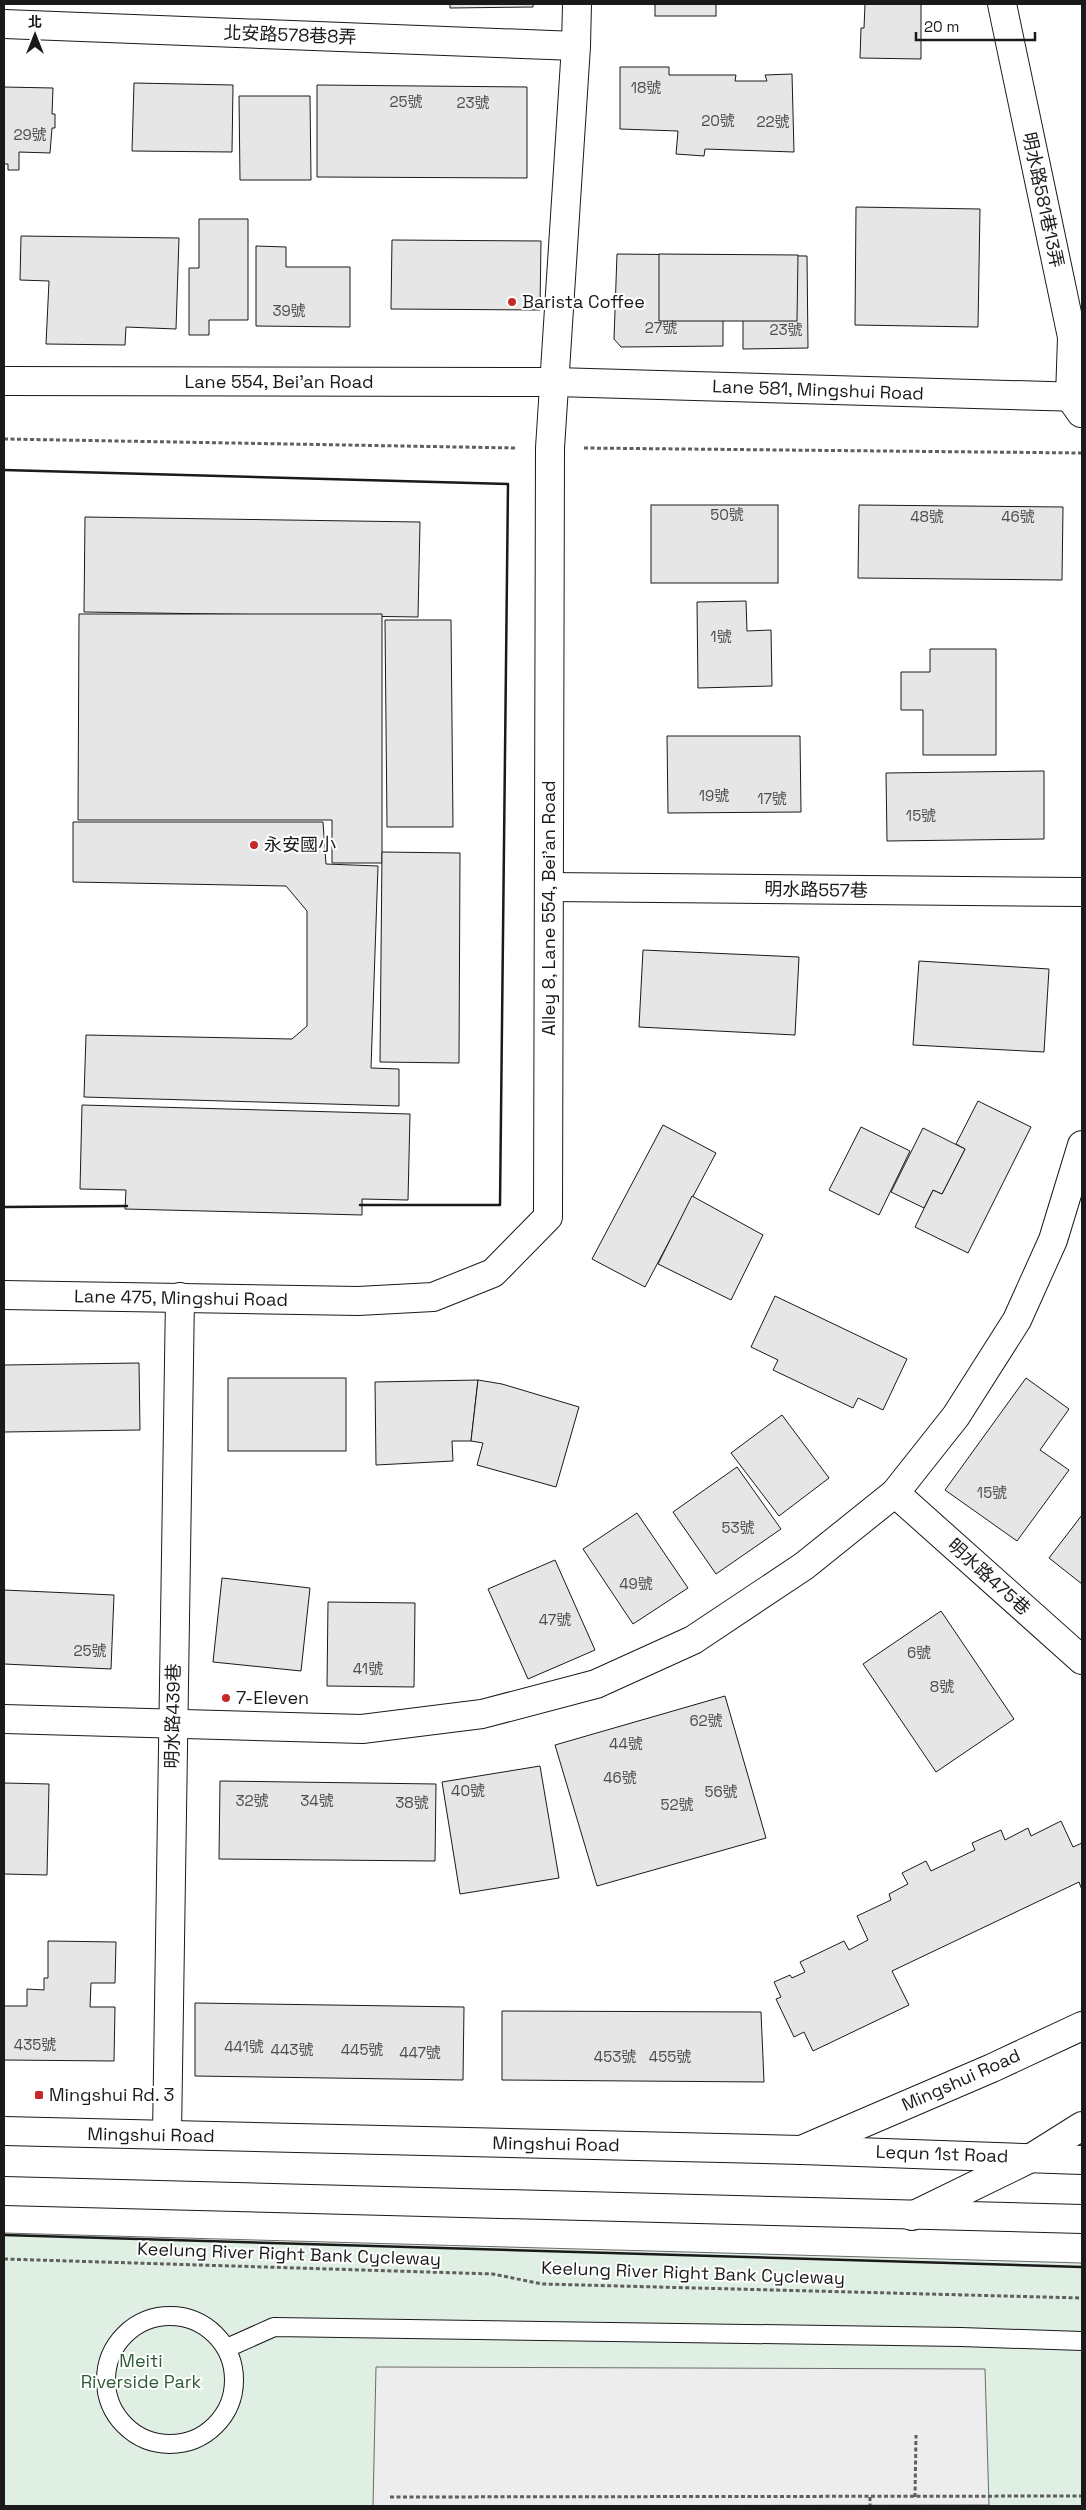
<svg xmlns="http://www.w3.org/2000/svg" width="1086" height="2510" font-family="'Space Grotesk','Noto Sans TC',sans-serif">
	<style>
		.green { fill: #e0efe3; stroke: #6a6a6a }
		.parking { fill: #ededed; stroke: #6a6a6a }
		.building { fill: #e6e6e6; stroke: #1a1a1a }
		.lines { fill: none; stroke-linecap: round; stroke-linejoin: round }
		.service-casing { stroke: #1a1a1a; stroke-width: 20 }
		.minor-casing { stroke: #1a1a1a; stroke-width: 30 }
		.tertiary-casing { stroke: #1a1a1a; stroke-width: 30 }
		.secondary-casing { stroke: #1a1a1a; stroke-width: 30 }
		.path { stroke: #5f5f5f; stroke-width: 3; stroke-dasharray: 4 2.5; stroke-linecap: butt }
		.service { stroke: #fff; stroke-width: 18 }
		.minor { stroke: #fff; stroke-width: 28 }
		.tertiary { stroke: #fff; stroke-width: 28 }
		.secondary { stroke: #fff; stroke-width: 28 }
		.wall { stroke: #1a1a1a; stroke-width: 2.5 }
		.poi-dot { fill: #c62828; stroke: #fff; stroke-width: 2 }
		.labels { text-anchor: middle; stroke-width: 4; stroke-linejoin: round; paint-order: stroke }
		.number-label { font-size: 15px; fill: #4d4d4d }
		.street-label { font-size: 18px; fill: #1a1a1a; stroke: #fff }
		.poi-label { font-size: 18px; fill: #1a1a1a; stroke: #fff; text-anchor: start }
		.park-label { font-size: 18px; fill: #2b5a34; stroke: #fff }
	</style>
	<rect width="100%" height="100%" fill="#fff"/>
	<path class="green" d="M4 2233 1082 2263V2506H4Z"/>
	<path class="parking" d="M376 2367 985 2369 989 2505 373 2506Z"/>
	<g class="building">
		<path d="M450 4H533V7L450 8Z"/>
		<rect x="655" y="4" width="61" height="12"/>
		<path d="M865 4H921V59L860 58 861 28H864Z"/>
		<path d="M620 67H669V75H736L735 81H767L765 75 792 74 794 152 705 149 704 156 676 154 678 131 620 129Z"/>
		<path d="M134 83 233 85 232 152 132 151Z"/>
		<path d="M317 85 527 87V178L317 177Z"/>
		<path d="M4 87 53 88 52 114H55V128H52L50 153 19 152V170H8V164H4Z"/>
		<path d="M239 96H310L311 180H240Z"/>
		<path d="M856 207 980 209 978 327 855 325Z"/>
		<path d="M199 219H248V320H209V335H189V268H199Z"/>
		<path d="M21 236 179 238 176 329 126 327 125 345 46 344 49 281 20 280Z"/>
		<path d="M392 240 541 241 540 310 391 309Z"/>
		<path d="M256 246 286 247V267H350V327L256 326Z"/>
		<path d="M617 254 807 256 808 348 743 349V319H723V346L621 347 614 339Z"/>
		<path d="M659 254 798 255 797 321H659Z"/>
		<rect x="651" y="505" width="127" height="78"/>
		<path d="M859 505 1063 507 1062 580 858 578Z"/>
		<path d="M85 517 420 522 418 617 84 612Z"/>
		<path d="M746 601 747 631 771 630 772 686 698 688 697 602Z"/>
		<path d="M79 614H382V863H332V820H78Z"/>
		<path d="M385 620H451L453 827H387Z"/>
		<path d="M930 649H996V755H923V710H901V672H930Z"/>
		<path d="M667 736H800L801 812 668 813Z"/>
		<path d="M1044 771V839L887 841 886 773Z"/>
		<path d="M73 822H323L326 864 378 866 371 1068 399 1069V1106L84 1097 86 1035 292 1039 307 1026V911L286 886 73 882Z"/>
		<path d="M382 852 460 853 459 1063 380 1062Z"/>
		<path d="M643 950 799 957 795 1035 639 1027Z"/>
		<path d="M919 961 1049 969 1044 1052 913 1045Z"/>
		<path d="M978 1101 1031 1127 968 1253 915 1227 933 1190 942 1194 965 1149 956 1144Z"/>
		<path d="M82 1105 410 1114 408 1200 362 1199V1215L125 1209 126 1190 80 1189Z"/>
		<path d="M663 1125 716 1153 645 1287 592 1259Z"/>
		<path d="M861 1127 910 1151 879 1215 829 1190Z"/>
		<path d="M923 1128 965 1149 942 1194 933 1190 924 1208 891 1192Z"/>
		<path d="M692 1196 763 1235 731 1300 658 1264Z"/>
		<path d="M775 1296 907 1359 883 1410 858 1398 853 1408 773 1370 778 1360 751 1347Z"/>
		<path d="M139 1363 140 1430 4 1432V1365Z"/>
		<rect x="228" y="1378" width="118" height="73"/>
		<path d="M1026 1378 1069 1409 1040 1450 1069 1470 1017 1541 945 1490Z"/>
		<path d="M478 1380 471 1441H452L453 1461 376 1465 375 1382Z"/>
		<path d="M478 1380 502 1384 579 1407 556 1487 477 1465 483 1443 471 1441Z"/>
		<path d="M782 1415 829 1478 779 1516 731 1453Z"/>
		<path d="M737 1467 781 1529 716 1574 673 1512Z"/>
		<path d="M637 1513 688 1588 633 1624 583 1549Z"/>
		<path d="M1082 1515V1584L1049 1558Z"/>
		<path d="M555 1560 595 1650 528 1679 488 1589Z"/>
		<path d="M222 1578 310 1588 301 1671 213 1662Z"/>
		<path d="M4 1590 114 1595 111 1669 4 1664Z"/>
		<path d="M328 1602 415 1603 414 1687 327 1686Z"/>
		<path d="M941 1611 1014 1719 936 1772 863 1664Z"/>
		<path d="M725 1696 766 1838 597 1886 555 1745Z"/>
		<path d="M540 1766 559 1878 460 1894 442 1782Z"/>
		<path d="M220 1781 436 1784 435 1861 219 1859Z"/>
		<path d="M4 1783 49 1784 47 1875 4 1874Z"/>
		<path d="M1061 1821 1073 1847 1082 1843V1890L1079 1882 892 1971 909 2005 813 2051 804 2032 794 2037 776 1999 781 1997 774 1982 790 1975 792 1978 805 1972 800 1962 844 1941 849 1950 868 1940 857 1916 891 1900 889 1894 908 1884 902 1873 926 1861 931 1871 975 1850 972 1843 1001 1830 1005 1840 1028 1828 1031 1836Z"/>
		<path d="M48 1941 116 1942 115 1983H91L90 2007H115L114 2061 4 2060V2006H27V1989L44 1990V1978H48Z"/>
		<path d="M195 2003 464 2007 463 2080 195 2076Z"/>
		<path d="M502 2011 761 2012 764 2082 502 2080Z"/>
	</g>
	<g class="lines">
		<g class="service-casing">
			<g id="service">
				<circle cx="170" cy="2380" r="64"/>
				<path d="M227 2348 274 2327 961 2337 1082 2341"/>
			</g>
		</g>
		<g class="minor-casing">
			<g id="minor">
				<path d="M1002 4 1072 337 1070 397 1081 413"/>
				<path d="M4 24 576 46"/>
				<path d="M4 381 555 382 1082 397"/>
				<path d="M549 887 1082 892"/>
				<path d="M4 1295 358 1301 433 1297 493 1273 548 1217 550 448 576 46 577 4"/>
				<path d="M895 1493 1082 1660"/>
				<path d="M4 1719 362 1729 482 1714 596 1684 693 1640 804 1566 895 1493 956 1416 1017 1320 1053 1240 1082 1145"/>
				<path d="M167 2135 180 1297"/>
			</g>
		</g>
		<g class="tertiary-casing">
			<g id="tertiary">
				<path d="M801 2150 992 2068 1082 2026"/>
				<path d="M912 2216 1031 2158 1082 2126"/>
			</g>
		</g>
		<g class="secondary-casing">
			<g id="secondary">
				<path d="M4 2131 801 2150 1082 2160"/>
				<path d="M4 2191 1082 2219"/>
			</g>
		</g>
		<g class="path">
			<path d="M4 439 516 448"/>
			<path d="M584 448 1082 453"/>
			<path d="M4 2259 493 2274 542 2284 1082 2298"/>
			<path d="M390 2497 1082 2496"/>
			<path d="M870 2497V2506"/>
			<path d="M915 2497 916 2435"/>
		</g>
		<use href="#service" class="service"/>
		<use href="#minor" class="minor"/>
		<use href="#tertiary" class="tertiary"/>
		<use href="#secondary" class="secondary"/>
		<g class="wall">
			<path d="M4 470 508 484 500 1205H360"/>
			<path d="M4 1207 127 1206"/>
			<path d="M4 2235 1082 2267"/>
		</g>
	</g>
	<g class="poi-dot">
		<circle cx="512" cy="302" r="5"/>
		<circle cx="254" cy="845" r="5"/>
		<circle cx="226" cy="1698" r="5"/>
		<rect x="34" y="2090" width="10" height="10" rx="2.5"/>
	</g>
	<g class="labels">
		<g class="number-label">
			<text x="646" y="93">18號</text>
			<text x="406" y="107">25號</text>
			<text x="473" y="108">23號</text>
			<text x="718" y="126">20號</text>
			<text x="773" y="127">22號</text>
			<text x="30" y="140">29號</text>
			<text x="289" y="316">39號</text>
			<text x="661" y="333">27號</text>
			<text x="786" y="335">23號</text>
			<text x="727" y="520">50號</text>
			<text x="927" y="522">48號</text>
			<text x="1018" y="522">46號</text>
			<text x="721" y="642">1號</text>
			<text x="714" y="801">19號</text>
			<text x="772" y="804">17號</text>
			<text x="921" y="821">15號</text>
			<text x="992" y="1498">15號</text>
			<text x="738" y="1533">53號</text>
			<text x="636" y="1589">49號</text>
			<text x="555" y="1625">47號</text>
			<text x="90" y="1656">25號</text>
			<text x="919" y="1658">6號</text>
			<text x="368" y="1674">41號</text>
			<text x="942" y="1692">8號</text>
			<text x="706" y="1726">62號</text>
			<text x="626" y="1749">44號</text>
			<text x="620" y="1783">46號</text>
			<text x="468" y="1796">40號</text>
			<text x="721" y="1797">56號</text>
			<text x="252" y="1806">32號</text>
			<text x="317" y="1806">34號</text>
			<text x="412" y="1808">38號</text>
			<text x="677" y="1810">52號</text>
			<text x="35" y="2050">435號</text>
			<text x="244" y="2052">441號</text>
			<text x="292" y="2055">443號</text>
			<text x="362" y="2055">445號</text>
			<text x="420" y="2058">447號</text>
			<text x="615" y="2062">453號</text>
			<text x="670" y="2062">455號</text>
		</g>
		<g class="street-label">
			<text transform="translate(290 35) rotate(2)" y="6">北安路578巷8弄</text>
			<text transform="translate(1043 200) rotate(78)" y="6">明水路581巷13弄</text>
			<text x="279" y="388">Lane 554, Bei'an Road</text>
			<text transform="translate(818 390) rotate(2)" y="6">Lane 581, Mingshui Road</text>
			<text transform="translate(816 890) rotate(1)" y="6">明水路557巷</text>
			<text transform="translate(549 908) rotate(-90)" y="6">Alley 8, Lane 554, Bei'an Road</text>
			<text transform="translate(181 1298) rotate(1)" y="6">Lane 475, Mingshui Road</text>
			<text transform="translate(989 1577) rotate(42)" y="6">明水路475巷</text>
			<text transform="translate(173 1716) rotate(-89)" y="6">明水路439巷</text>
			<text transform="translate(961 2080) rotate(-24)" y="6">Mingshui Road</text>
			<text transform="translate(151 2135) rotate(1)" y="6">Mingshui Road</text>
			<text transform="translate(556 2144) rotate(1)" y="6">Mingshui Road</text>
			<text transform="translate(942 2154) rotate(2)" y="6">Lequn 1st Road</text>
			<text transform="translate(289 2254) rotate(2)" y="6">Keelung River Right Bank Cycleway</text>
			<text transform="translate(693 2273) rotate(2)" y="6">Keelung River Right Bank Cycleway</text>
		</g>
		<g class="poi-label">
			<text x="522" y="308">Barista Coffee</text>
			<text x="264" y="851">永安國小</text>
			<text x="236" y="1704">7-Eleven</text>
			<text x="49" y="2101">Mingshui Rd. 3</text>
		</g>
		<g class="park-label">
			<text x="141" y="2367">Meiti<tspan x="141" dy="21">Riverside Park</tspan></text>
		</g>
	</g>
	<rect width="1086" height="2510" fill="none" stroke="#1a1a1a" stroke-width="10"/>
	<g transform="translate(35 35)" stroke="#ffffff" stroke-width="4" paint-order="stroke">
	<path d="M0-4L9 19L0 12L-9 19Z" fill="#1a1a1a"/>
	<text y="-8" font-size="14" font-weight="bold" text-anchor="middle" fill="#1a1a1a">北</text>
	</g>
	<path d="M916 32v8h119v-8" fill="none" stroke="#1a1a1a" stroke-width="2.5"/>
	<text x="924" y="32" font-size="15" fill="#1a1a1a" stroke="#ffffff" stroke-width="4" paint-order="stroke">20 m</text>
</svg>
